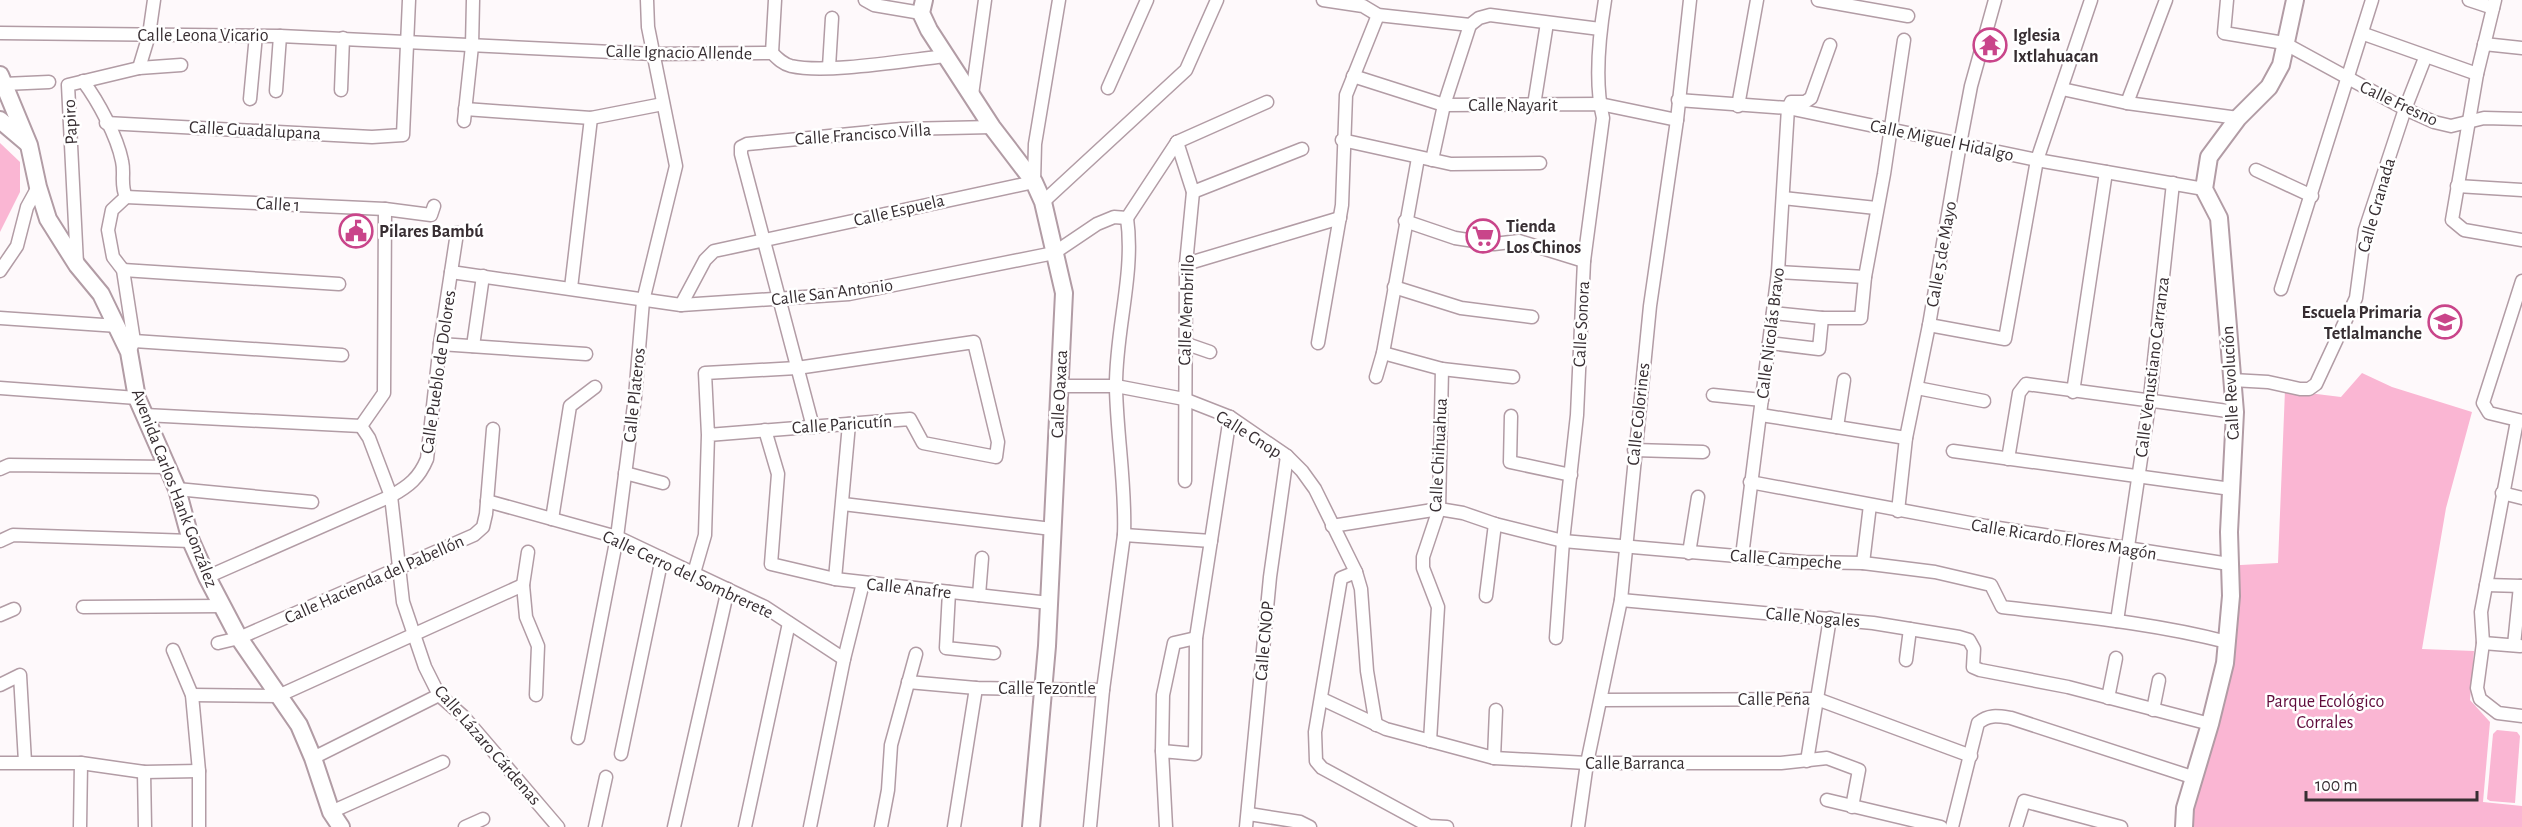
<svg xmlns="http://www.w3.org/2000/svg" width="2522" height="827" font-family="'Alegreya Sans',sans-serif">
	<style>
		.park { fill: #fab6d3 }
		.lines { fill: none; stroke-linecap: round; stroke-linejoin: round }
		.street-casing { stroke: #b29ca5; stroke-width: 15 }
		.secondary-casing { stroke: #b29ca5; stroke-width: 20 }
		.street { stroke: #fff; stroke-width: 12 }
		.secondary { stroke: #fff; stroke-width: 16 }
		.labels { text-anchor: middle; stroke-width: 5; stroke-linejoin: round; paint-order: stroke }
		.street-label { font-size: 18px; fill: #372e32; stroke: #fff }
		.poi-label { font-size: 18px; font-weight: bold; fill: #372e32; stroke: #fff; text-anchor: start }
		.park-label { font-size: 18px; fill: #5f0b3b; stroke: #fff }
	</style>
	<rect width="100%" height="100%" fill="#fef9fb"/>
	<g class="park">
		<path d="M0 143 20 162V192L0 232Z"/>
		<path d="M2362 373 2392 387 2472 412 2446 508 2422 649 2474 651 2470 700 2490 722 2483 802 2522 806V827H2181L2222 645V566L2278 563 2285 390 2341 397Z"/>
		<path d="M2497 730 2517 732 2520 736 2515 803 2490 801 2487 799 2493 734Z"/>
	</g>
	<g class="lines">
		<g class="street-casing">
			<g id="street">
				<path d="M865 0 874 5 921 13"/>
				<path d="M1323 0 1363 6 1378 15 1470 25 1479 18 1490 15 1600 29"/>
				<path d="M1818 0 1908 16"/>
				<path d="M2227 0 2224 33 2284 43 2405 109 2434 122 2451 126 2484 118 2522 119"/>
				<path d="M2469 0 2493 8"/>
				<path d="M2495 0 2477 74 2452 220 2464 230 2522 240"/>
				<path d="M0 33 280 36 654 54 772 53C778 59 783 64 791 66 827 74 907 60 946 56"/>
				<path d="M2364 34 2477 74"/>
				<path d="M2484 44 2522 48"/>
				<path d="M772 53 775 0"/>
				<path d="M829 67 832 18"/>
				<path d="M139 68 149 35 154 0"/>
				<path d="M1353 76 1444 105 1600 104 1677 120"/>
				<path d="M83 81C98 101 117 136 122 161 125 174 120 184 126 197L112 210 108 230 113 257 123 270 134 341 129 352"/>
				<path d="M4 84 49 82"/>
				<path d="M1108 88 1147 0"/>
				<path d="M2062 89 2127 103 2238 118"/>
				<path d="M341 90 343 38"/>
				<path d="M276 91 280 36"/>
				<path d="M972 95 985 0"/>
				<path d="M250 99 256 35"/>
				<path d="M1678 100 1788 108 2037 160 2204 189"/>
				<path d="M2127 103 2166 0"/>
				<path d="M1534 105 1547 23"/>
				<path d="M1738 106 1757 0"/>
				<path d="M465 109 591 118 663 104"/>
				<path d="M464 121 472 46 473 0"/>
				<path d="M106 123 372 137 403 135 409 0"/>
				<path d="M1342 140 1451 164 1540 163"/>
				<path d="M1177 142 1193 192 1186 264 1185 481"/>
				<path d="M1177 142 1267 102"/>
				<path d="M1432 160 1444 105 1470 25"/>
				<path d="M2256 170 2312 196"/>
				<path d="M2457 186 2522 190"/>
				<path d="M1193 192 1302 149"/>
				<path d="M126 197 385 209 431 215 434 206"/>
				<path d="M1783 198 1876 208"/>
				<path d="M1043 202 1186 70 1217 0"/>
				<path d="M385 209 384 393 361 426 369 438 391 496 403 602 425 667 439 695 464 717 558 827"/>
				<path d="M1405 221 1455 238 1494 244 1519 241 1584 261"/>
				<path d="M77 264 68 85 139 68 181 65"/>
				<path d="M1186 264 1340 218"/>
				<path d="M123 270 339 284"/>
				<path d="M0 271 17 246 27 207 38 187"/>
				<path d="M451 272 681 305 849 294 1054 253 1097 224 1114 217 1127 218 1177 142"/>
				<path d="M1778 272 1865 277"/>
				<path d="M2522 281 2483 403 2489 413 2522 421"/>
				<path d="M1394 287 1461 308 1532 317"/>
				<path d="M571 288 591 118"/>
				<path d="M2281 289 2372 0"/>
				<path d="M681 305 705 260 714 251 1034 182 1035 144 1059 0"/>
				<path d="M1773 313 1822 318H1861L1865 277 1884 174 1904 40"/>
				<path d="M0 318 118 326"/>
				<path d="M1929 325 2005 339 2037 160 2091 0"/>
				<path d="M134 341 342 355"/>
				<path d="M1184 343 1210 352"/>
				<path d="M1318 343 1342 205 1346 95 1378 15"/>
				<path d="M1769 343 1819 349 1822 318"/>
				<path d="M440 344 586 354"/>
				<path d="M473 346 483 276"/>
				<path d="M1383 353 1442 369 1513 377"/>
				<path d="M1376 377 1383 353 1418 158"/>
				<path d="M2232 380 2268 382 2300 389H2309L2316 384 2356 298 2365 230 2405 109 2425 58"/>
				<path d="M1059 386H1116L1184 399 1230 417 1287 456 1302 471 1315 489 1356 572 1361 589 1367 671 1376 725"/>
				<path d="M0 388 137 398"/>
				<path d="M1917 388 1984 401"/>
				<path d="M2073 392 2106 172"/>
				<path d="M1713 395 1762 400"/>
				<path d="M145 415 361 426"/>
				<path d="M1761 415 1906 438"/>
				<path d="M1511 416 1510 462 1571 475"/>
				<path d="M2517 421 2481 612 2483 643 2477 688 2480 699 2498 713 2522 716"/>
				<path d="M813 427 741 154V147L747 144 902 129 992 127"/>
				<path d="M1837 427 1844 380"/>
				<path d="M765 430 778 474 771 564 835 579 1049 603"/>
				<path d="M1634 450 1703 452"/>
				<path d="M1953 451 2231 489"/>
				<path d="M2008 459 2019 393 2026 384 2235 412"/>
				<path d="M0 469 9 465 167 467"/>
				<path d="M625 473 663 483"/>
				<path d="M1750 482 1986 526 2229 564"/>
				<path d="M177 489 312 502"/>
				<path d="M2502 493 2522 498"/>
				<path d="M487 501 617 537 765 607 844 659"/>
				<path d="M843 504 1052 529"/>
				<path d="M1898 511 1906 438 1929 325 1960 144 1971 86 1995 0"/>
				<path d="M552 519 570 406 595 387"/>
				<path d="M1332 526 1439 509 1463 513 1495 524 1563 541 1805 562 1863 563 1935 572 1991 585 2002 607C2077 616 2154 623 2227 642"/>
				<path d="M1124 535 1211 541"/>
				<path d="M0 541 13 535 191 541"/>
				<path d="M528 552 523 585 526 617 538 646 536 695"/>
				<path d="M1689 553 1698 497"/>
				<path d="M1742 556 1778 272 1788 108 1791 102H1805L1811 98 1830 45"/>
				<path d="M1863 563 1870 505"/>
				<path d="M1356 572 1341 578 1315 732 1316 761 1322 768 1429 826 1447 827"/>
				<path d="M694 573 705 535 708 435 705 373 797 368 974 342 998 442 996 457 923 443 910 419 708 435"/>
				<path d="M207 577 391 496C409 486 419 478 427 459L440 344 457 233"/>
				<path d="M835 579 849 424"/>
				<path d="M2486 585 2522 586"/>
				<path d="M949 592 946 648 994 653"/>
				<path d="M979 595 982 558"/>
				<path d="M1486 596 1495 524"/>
				<path d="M1621 600 1873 623 1959 637 1969 640 1974 649 1973 667 1980 670 2068 687 2210 724"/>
				<path d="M83 607 222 606"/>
				<path d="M0 615 14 609"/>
				<path d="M2117 621 2150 398 2173 183"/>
				<path d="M1556 638 1563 541 1577 415 1584 261 1603 118C1594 82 1599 37 1605 0"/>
				<path d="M218 643 239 638 474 535 483 527 486 514 493 429"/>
				<path d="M2483 643 2520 646"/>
				<path d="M2514 645 2520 586"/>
				<path d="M173 650 192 695 199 771V827"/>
				<path d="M1906 660 1910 629"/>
				<path d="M908 682 976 688 1103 690"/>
				<path d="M0 685 20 675 25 762"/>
				<path d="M192 695 278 696 523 585"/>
				<path d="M2108 698 2116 658"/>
				<path d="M1322 699 1386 729 1494 758 1587 763H1781L1827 758 1859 770 1852 807"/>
				<path d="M1602 700 1817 699 1971 756"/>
				<path d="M2153 710 2159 680"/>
				<path d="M578 738 617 537 635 397 643 301 676 166 648 27 647 0"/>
				<path d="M1430 741 1438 607 1423 568V557L1439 509 1442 369"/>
				<path d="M1162 751 1163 695 1174 643 1196 638"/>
				<path d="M621 754 662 558"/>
				<path d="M313 758 439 695"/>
				<path d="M1494 758 1496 710"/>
				<path d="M1807 761 1830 618"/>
				<path d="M0 763H81L144 772 199 771"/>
				<path d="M144 772 145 827"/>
				<path d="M1827 800 1941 827"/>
				<path d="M331 812 443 762"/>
				<path d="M1249 814 1300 822 1310 827"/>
				<path d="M80 827 81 763"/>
				<path d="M465 827 483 819"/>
				<path d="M595 827 606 777"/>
				<path d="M674 827 728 589"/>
				<path d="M745 827 789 623"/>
				<path d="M810 827 844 659 863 583"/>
				<path d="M881 827 888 790 891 745 916 654"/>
				<path d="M954 827 976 688"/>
				<path d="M1090 827 1103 690 1124 535C1126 486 1117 437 1116 388 1115 332 1135 274 1127 218"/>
				<path d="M1166 827 1162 751 1195 754 1196 638 1230 417"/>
				<path d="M1246 827 1270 577 1287 456"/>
				<path d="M1578 827 1587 763 1621 600 1650 306 1677 120 1690 0"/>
				<path d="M1952 827 1978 723C1989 714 1998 716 2011 718L2195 778"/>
				<path d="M2016 827 2024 801 2121 827"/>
			</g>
		</g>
		<g class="secondary-casing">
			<g id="secondary">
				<path d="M924 0 921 13 929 30 992 127 1034 182 1043 202 1064 293 1047 646 1031 827"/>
				<path d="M0 75 29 145 38 187 48 219 77 265 101 294 129 352 137 398 177 489 191 541 207 577 239 638 299 725 313 758 331 812 341 827"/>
				<path d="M0 120 27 143"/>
				<path d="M2184 827 2185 808 2210 724 2225 663 2231 596 2229 532 2235 412 2219 218 2204 189 2209 157 2238 118 2269 87 2281 65 2295 0"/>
			</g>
		</g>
		<use href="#street" class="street"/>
		<use href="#secondary" class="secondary"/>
	</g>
	<defs>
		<g id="temple-ring" transform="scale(1.725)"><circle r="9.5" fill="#fff" stroke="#c9458a" stroke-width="1.5"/><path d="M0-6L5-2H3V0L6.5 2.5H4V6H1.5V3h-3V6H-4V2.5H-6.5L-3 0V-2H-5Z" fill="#c9458a"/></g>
		<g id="civic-ring" transform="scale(1.725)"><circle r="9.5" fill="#fff" stroke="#c9458a" stroke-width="1.5"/><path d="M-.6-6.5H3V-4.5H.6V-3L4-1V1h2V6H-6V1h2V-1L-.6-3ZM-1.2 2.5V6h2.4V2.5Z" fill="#c9458a"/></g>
		<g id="supermarket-ring" transform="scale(1.725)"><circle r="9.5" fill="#fff" stroke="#c9458a" stroke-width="1.5"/><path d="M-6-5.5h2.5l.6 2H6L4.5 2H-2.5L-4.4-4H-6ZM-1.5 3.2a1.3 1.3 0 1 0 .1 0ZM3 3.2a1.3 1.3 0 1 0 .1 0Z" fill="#c9458a"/></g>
		<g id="school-ring" transform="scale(1.725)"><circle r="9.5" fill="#fff" stroke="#c9458a" stroke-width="1.5"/><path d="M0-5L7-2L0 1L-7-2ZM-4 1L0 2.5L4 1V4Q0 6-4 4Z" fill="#c9458a"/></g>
	</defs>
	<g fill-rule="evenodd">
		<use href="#temple-ring" x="1990" y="45"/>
		<use href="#civic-ring" x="356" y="231"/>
		<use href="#supermarket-ring" x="1483" y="236"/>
		<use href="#school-ring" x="2445" y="322"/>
	</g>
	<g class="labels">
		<g class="street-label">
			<text x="203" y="41">Calle Leona Vicario</text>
			<text transform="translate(679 52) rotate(1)" y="6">Calle Ignacio Allende</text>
			<text transform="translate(2399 103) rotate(25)" y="6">Calle Fresno</text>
			<text x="1513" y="111">Calle Nayarit</text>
			<text transform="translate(70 122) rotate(-93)" y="6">Papiro</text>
			<text transform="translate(255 130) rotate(3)" y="6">Calle Guadalupana</text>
			<text transform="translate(863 134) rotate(-4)" y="6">Calle Francisco Villa</text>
			<text transform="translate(1942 140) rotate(12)" y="6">Calle Miguel Hidalgo</text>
			<text transform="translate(278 204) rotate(3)" y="6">Calle 1</text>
			<text transform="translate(2376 205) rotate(-74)" y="6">Calle Granada</text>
			<text transform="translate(899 210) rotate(-13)" y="6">Calle Espuela</text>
			<text transform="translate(1941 254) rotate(-80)" y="6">Calle 5 de Mayo</text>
			<text transform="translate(832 292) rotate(-7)" y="6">Calle San Antonio</text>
			<text transform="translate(1186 310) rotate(-88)" y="6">Calle Membrillo</text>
			<text transform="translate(1581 324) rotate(-87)" y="6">Calle Sonora</text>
			<text transform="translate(1770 333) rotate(-83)" y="6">Calle Nicolás Bravo</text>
			<text transform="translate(2152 367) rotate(-83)" y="6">Calle Venustiano Carranza</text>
			<text transform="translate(438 372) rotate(-82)" y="6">Calle Pueblo de Dolores</text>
			<text transform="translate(2230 383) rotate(-93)" y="6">Calle Revolución</text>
			<text transform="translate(1059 394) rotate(-87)" y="6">Calle Oaxaca</text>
			<text transform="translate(634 395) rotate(-84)" y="6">Calle Plateros</text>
			<text transform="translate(1638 414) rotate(-84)" y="6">Calle Colorines</text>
			<text transform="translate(842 424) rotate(-4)" y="6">Calle Paricutín</text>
			<text transform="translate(1249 434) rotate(32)" y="6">Calle Cnop</text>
			<text transform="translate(1438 455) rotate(-87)" y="6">Calle Chihuahua</text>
			<text transform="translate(175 488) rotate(69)" y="6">Avenida Carlos Hank González</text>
			<text transform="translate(2064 539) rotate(9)" y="6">Calle Ricardo Flores Magón</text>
			<text transform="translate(1786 559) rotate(4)" y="6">Calle Campeche</text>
			<text transform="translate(688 574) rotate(25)" y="6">Calle Cerro del Sombrerete</text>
			<text transform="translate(374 579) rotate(-24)" y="6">Calle Hacienda del Pabellón</text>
			<text transform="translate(909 588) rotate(6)" y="6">Calle Anafre</text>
			<text transform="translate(1813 617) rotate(5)" y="6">Calle Nogales</text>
			<text transform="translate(1264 641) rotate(-85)" y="6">Calle CNOP</text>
			<text x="1047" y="694">Calle Tezontle</text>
			<text x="1774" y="705">Calle Peña</text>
			<text transform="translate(488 745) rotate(49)" y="6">Calle Lázaro Cárdenas</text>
			<text x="1635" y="769">Calle Barranca</text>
		</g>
		<g class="poi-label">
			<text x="2013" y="41">Iglesia<tspan x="2013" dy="21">Ixtlahuacan</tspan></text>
			<text x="1506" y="232">Tienda<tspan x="1506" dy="21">Los Chinos</tspan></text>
			<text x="379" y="237">Pilares Bambú</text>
			<text x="2422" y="318" text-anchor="end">Escuela Primaria<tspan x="2422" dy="21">Tetlalmanche</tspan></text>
		</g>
		<g class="park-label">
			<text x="2325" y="707">Parque Ecológico<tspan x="2325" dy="21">Corrales</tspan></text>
		</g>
	</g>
	<path d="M2306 791v9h171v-9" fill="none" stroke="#372e32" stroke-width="3"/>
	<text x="2315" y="791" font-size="18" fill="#372e32" stroke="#ffffff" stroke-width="4.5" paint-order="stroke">100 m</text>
</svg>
